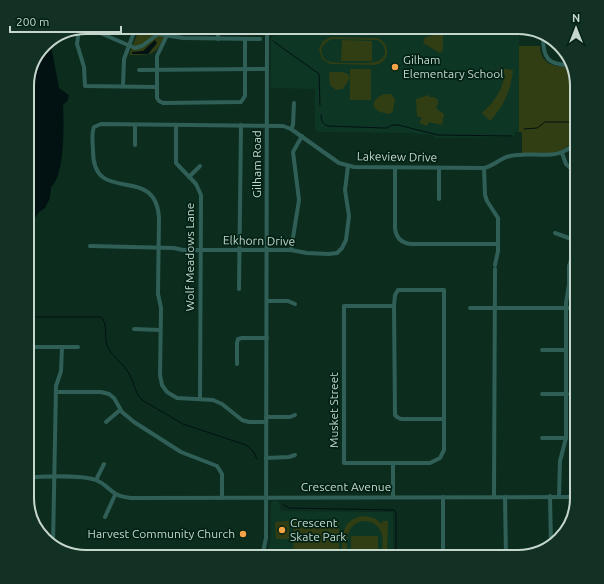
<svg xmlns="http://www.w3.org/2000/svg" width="604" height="584" font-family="Ubuntu,sans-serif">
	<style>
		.built { fill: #0d3625 }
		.green { fill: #313e13; fill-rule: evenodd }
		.water { fill: #021112 }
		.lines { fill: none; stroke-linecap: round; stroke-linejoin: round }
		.stream { stroke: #021112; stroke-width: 1 }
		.minor { stroke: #2f5f57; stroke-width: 4 }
		.poi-dot { fill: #f6a246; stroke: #022215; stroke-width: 1.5 }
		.labels { text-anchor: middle; stroke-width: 3.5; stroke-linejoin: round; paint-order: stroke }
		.poi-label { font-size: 12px; fill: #c5d7cd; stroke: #022215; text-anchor: start }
		.street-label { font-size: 12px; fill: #c5d7cd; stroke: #022215 }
		.rim { fill: none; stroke: #c5d7cd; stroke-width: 2 }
	</style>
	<rect width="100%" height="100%" fill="#0c2c1e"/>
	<g class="built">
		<path d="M449 28 453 34H519V132H515L514 137 434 138V135L416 134V133L318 132 315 130V89L271 88V38L274 35H425L438 33Z"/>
		<path d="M273 501H278L280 504V511L393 512V557H267L271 537V503Z"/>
	</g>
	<g class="green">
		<path d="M151 31H168C154 55 157 55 129 55L138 32H146L148 35 151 34Z"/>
		<path d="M440 34H443V50L440 53 423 43 425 37Z"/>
		<path d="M331 37 378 38C391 44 390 61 376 65L330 64 322 59 319 49 323 41ZM332 39 377 40C386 44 389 57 378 61 372 64 339 63 331 62 327 61 325 60 323 57L321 49 325 43Z"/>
		<path d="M342 40 372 41V61H341Z"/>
		<path d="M519 46H540C541 65 554 67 570 67L577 85V136L568 146 562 150 553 153H522V132H519Z"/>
		<path d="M499 68 513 70C511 90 504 106 490 121L482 113C494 102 502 91 505 74L497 72Z"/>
		<rect x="350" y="69" width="21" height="31"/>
		<path d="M331 72H343L348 74 350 78 343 89 336 90 330 85 329 73Z"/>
		<path d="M385 94H391L395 99 393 111 390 114C386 113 380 113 377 110 369 104 378 95 385 94Z"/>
		<path d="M428 95 430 97H434L438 100V104L436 107 438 110 444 114 442 125 429 122 427 126 419 123 422 118 417 116 416 99Z"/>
		<path d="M365 516 374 518 382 524V521H388L387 557H382C382 549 384 539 381 532 375 518 355 517 349 532 346 539 347 549 347 557H342C342 539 340 518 365 516Z"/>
		<path d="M294 520H339V557H293Z"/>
		<path d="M289 521V539H276L275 522Z"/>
		<rect x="351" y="536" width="27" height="21"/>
	</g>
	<g class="water">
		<path d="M50 40 59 88 69 95 68 100 63 105C64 123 65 176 51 187L50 198 45 208 39 212 35 218 27 221V82L47 42Z"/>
		<path d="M155 40 157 43 148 54H132V52L143 51Z"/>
	</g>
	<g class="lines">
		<g class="stream">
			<path d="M273 41 319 74 320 105"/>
			<path d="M321 115C321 120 322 124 328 126L384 128H387L392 125H398L438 135 512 136"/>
			<path d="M524 129 537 128 545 122H571L577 119"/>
			<path d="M27 317H101C108 324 104 336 107 345 111 356 122 362 128 372 134 381 134 392 142 400L183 424 246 445 253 451 257 459"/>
			<path d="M283 504 289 508 394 510 396 514V557"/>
		</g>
		<g class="minor">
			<path d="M86 27 135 48 142 46 158 34 183 38 260 39"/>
			<path d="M171 27 157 56V98L159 101 163 103 241 102 245 96V39"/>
			<path d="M218 27V39"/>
			<path d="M79 29 77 44 84 67 85 86 157 87"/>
			<path d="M267 32 428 33 437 31 445 27"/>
			<path d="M543 37C543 58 548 65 569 65"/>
			<path d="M139 70 267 69"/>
			<path d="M123 86 124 59 136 27"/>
			<path d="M135 125V145"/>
			<path d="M176 125V163L196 184 201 195 200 399"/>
			<path d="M291 129 293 125 294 103"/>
			<path d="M562 153 566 164 577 174"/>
			<path d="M395 168V228C396 238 401 243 411 244H498"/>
			<path d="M439 168V199"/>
			<path d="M484 168 485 195 487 201 498 218V251L495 265"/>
			<path d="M189 177 200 166"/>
			<path d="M555 233 577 241"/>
			<path d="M90 246 174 248 183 250H291L307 253 329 254 337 253 342 248 346 240 349 216 345 190 348 166"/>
			<path d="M291 250 299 200 293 152 302 136"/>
			<path d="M239 289 241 125"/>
			<path d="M398 290H444V450L440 458 430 463H344V306H394L395 295Z"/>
			<path d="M267 301H288L295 304"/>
			<path d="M394 306 395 415 397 417 401 419H444"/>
			<path d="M470 308H577"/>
			<path d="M134 329 160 330"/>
			<path d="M27 347H78"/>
			<path d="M542 350H566"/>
			<path d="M237 364V343L238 339 242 338H267"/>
			<path d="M56 392H101L109 394 114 398 122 412 134 422 181 452 217 466 222 474V498"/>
			<path d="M542 394H567"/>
			<path d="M266 417H290L295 415"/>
			<path d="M106 422 120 410"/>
			<path d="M266 422H249L242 420 222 404 213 400 177 398 167 392 162 385 160 375 161 308 158 294 159 218C156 162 93 207 93 151 93 144 91 134 94 127L101 124 283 126 291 129 339 163 354 167 484 168C494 166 500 158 510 156 534 150 558 164 577 141"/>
			<path d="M542 438H566"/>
			<path d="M266 458 289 457 295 455"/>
			<path d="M393 463V497"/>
			<path d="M27 477C44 477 81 474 96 480 111 486 109 496 131 498L577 497"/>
			<path d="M96 480 104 464"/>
			<path d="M550 496 551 545"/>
			<path d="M443 497V557"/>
			<path d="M494 497 495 269"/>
			<path d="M505 497 506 557"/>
			<path d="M559 497 560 461 566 438V303L569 284V266L577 243"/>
			<path d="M105 517 115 495"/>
			<path d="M53 545 56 386 61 371 62 347"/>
			<path d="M262 557 266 538 267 27"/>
		</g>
	</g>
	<g class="poi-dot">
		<circle cx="395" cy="67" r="4"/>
		<circle cx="282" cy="530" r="4"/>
		<circle cx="243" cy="534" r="4"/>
	</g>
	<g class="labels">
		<g class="poi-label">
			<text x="403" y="64">Gilham<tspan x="403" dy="14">Elementary School</tspan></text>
			<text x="290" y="527">Crescent<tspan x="290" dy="14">Skate Park</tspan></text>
			<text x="235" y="538" text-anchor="end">Harvest Community Church</text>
		</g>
		<g class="street-label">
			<text transform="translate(397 157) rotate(1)" y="4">Lakeview Drive</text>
			<text transform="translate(257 164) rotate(-90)" y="4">Gilham Road</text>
			<text transform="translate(259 241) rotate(1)" y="4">Elkhorn Drive</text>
			<text transform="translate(190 257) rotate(-90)" y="4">Wolf Meadows Lane</text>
			<text transform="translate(334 410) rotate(-90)" y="4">Musket Street</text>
			<text x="346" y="491">Crescent Avenue</text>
		</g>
	</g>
	<path d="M0 0H604V584H0ZM86 34H518A52 52 0 0 1 570 86V498A52 52 0 0 1 518 550H86A52 52 0 0 1 34 498V86A52 52 0 0 1 86 34Z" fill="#123024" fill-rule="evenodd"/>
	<path class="rim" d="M86 34H518A52 52 0 0 1 570 86V498A52 52 0 0 1 518 550H86A52 52 0 0 1 34 498V86A52 52 0 0 1 86 34Z"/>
	<g transform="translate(576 28)" stroke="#022215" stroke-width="3" paint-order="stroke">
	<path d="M0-3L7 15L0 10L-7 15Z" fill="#c5d7cd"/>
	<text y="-6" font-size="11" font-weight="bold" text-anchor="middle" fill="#c5d7cd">N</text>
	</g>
	<path d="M10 26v6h111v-6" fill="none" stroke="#c5d7cd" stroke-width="2"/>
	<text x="16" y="26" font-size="12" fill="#c5d7cd" stroke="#022215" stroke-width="3" paint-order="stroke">200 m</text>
</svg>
